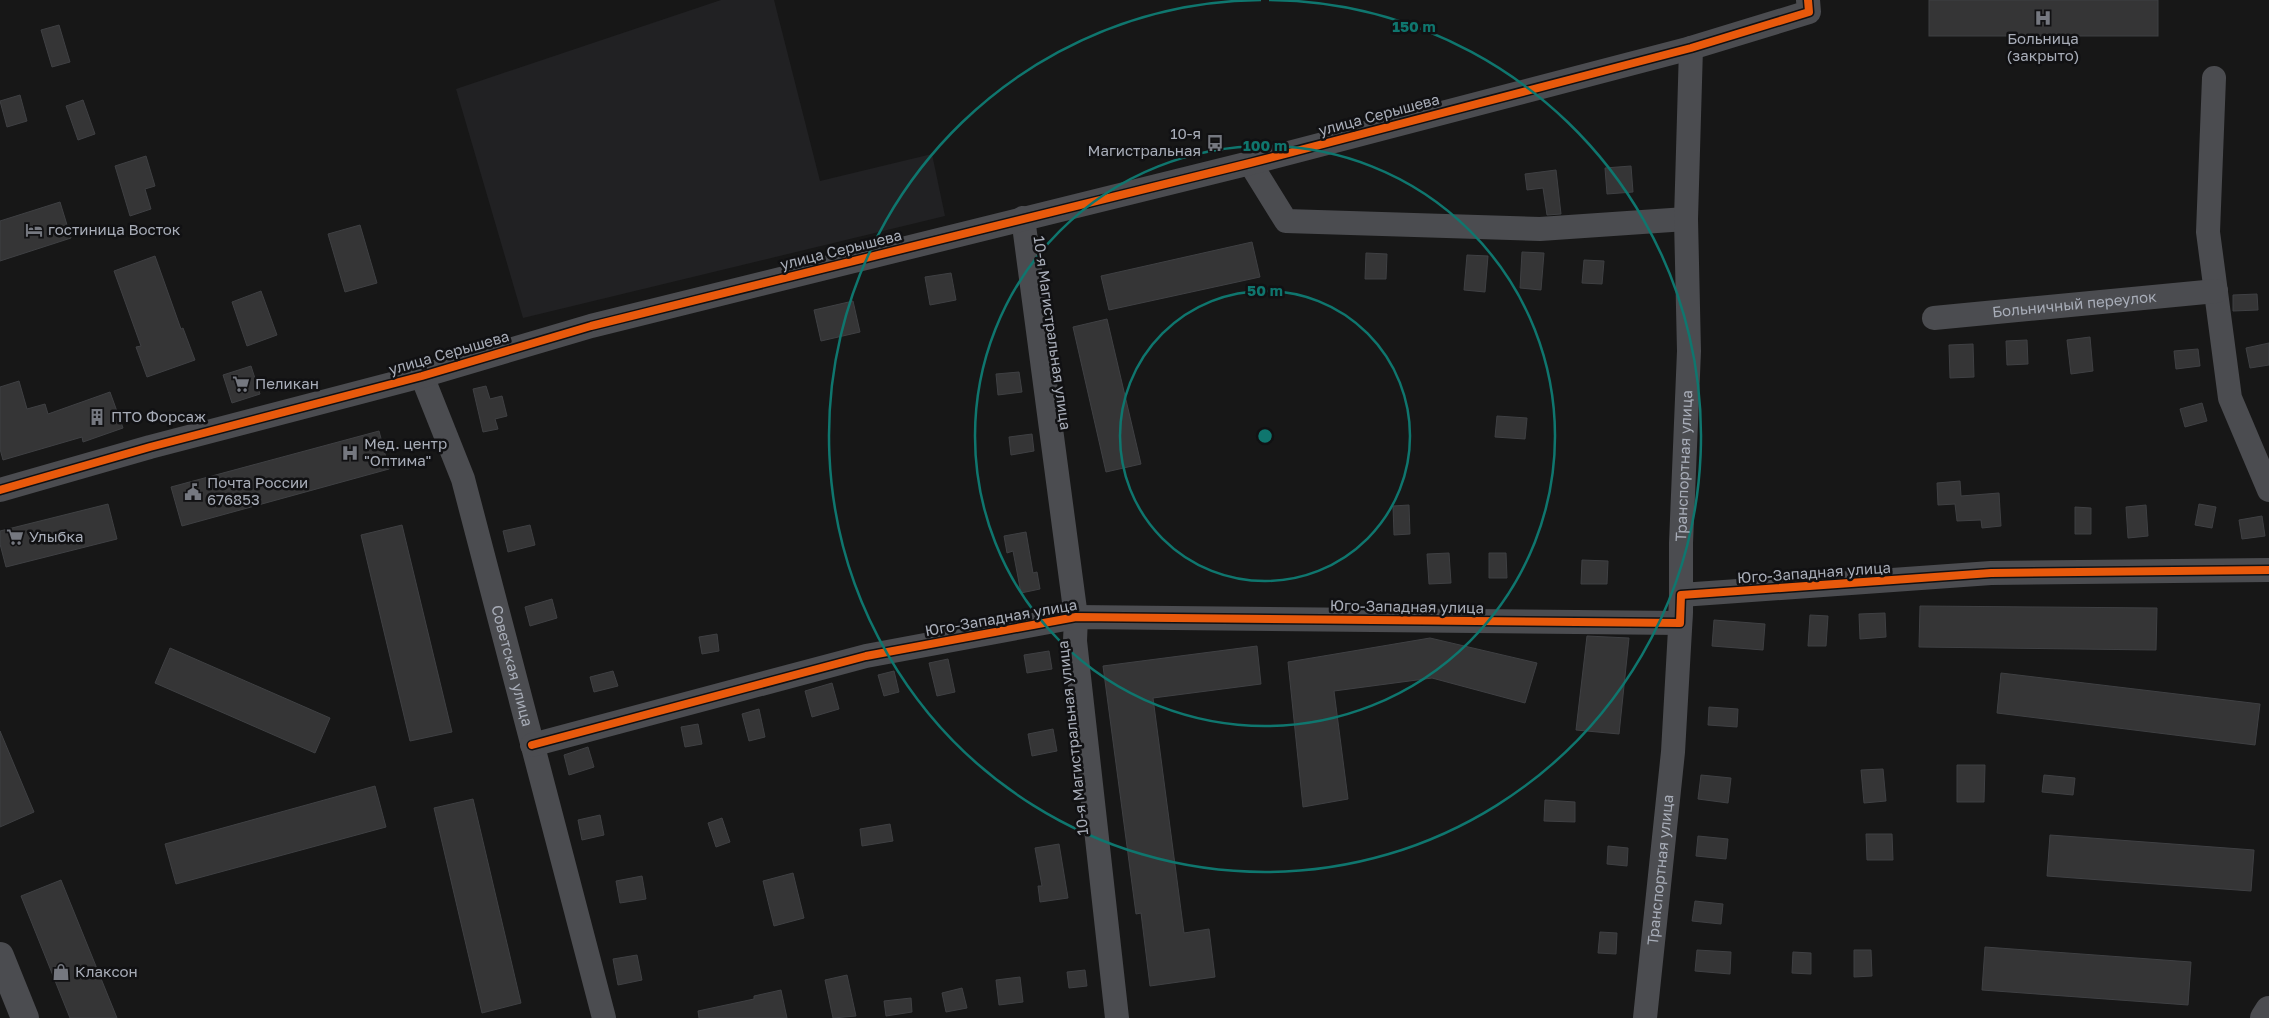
<svg xmlns="http://www.w3.org/2000/svg" width="2269" height="1018" font-family="'Golos Text',sans-serif">
	<style>
		.built { fill: #212123 }
		.building { fill: #353536; stroke: #3f4043 }
		.lines { fill: none; stroke-linecap: round; stroke-linejoin: round }
		.minor { stroke: #4b4c50; stroke-width: 24 }
		.tertiary { stroke: #4b4c50; stroke-width: 28 }
		.cycleway-casing { stroke: #111113; stroke-width: 11 }
		.cycleway { stroke: #e8590c; stroke-width: 8 }
		.ring { fill: none; stroke: #0f766e; stroke-width: 2.5 }
		.labels { text-anchor: middle; stroke-width: 5; stroke-linejoin: round; paint-order: stroke }
		.poi-label { font-size: 15px; fill: #a8adb8; stroke: #111113; text-anchor: start }
		.street-label { font-size: 15px; fill: #a8adb8; stroke: #111113 }
		.centre { fill: #0f766e; stroke: #111113; stroke-width: 2.5 }
		.ring-label { font-size: 15px; text-anchor: middle; font-weight: bold; fill: #0f766e; stroke: #111113; stroke-width: 5; stroke-linejoin: round; paint-order: stroke }
	</style>
	<rect width="100%" height="100%" fill="#171717"/>
	<path class="built" d="M721 0H774L820 181 932 154 945 216 523 318 456 89Z"/>
	<g class="building">
		<rect x="1929" y="0" width="229" height="36"/>
		<path d="M59 25 70 62 52 67 41 30Z"/>
		<path d="M20 95 27 121 7 127 0 101Z"/>
		<path d="M83 100 95 134 78 140 66 106Z"/>
		<path d="M146 156 155 186 145 189 151 209 130 216 115 166Z"/>
		<path d="M1631 166 1633 192 1607 194 1605 168Z"/>
		<path d="M1556 170 1561 214 1547 215 1543 188 1527 190 1525 174Z"/>
		<path d="M60 202 71 238 0 261V221Z"/>
		<path d="M360 225 377 283 345 292 328 234Z"/>
		<path d="M1252 242 1260 277 1109 310 1101 276Z"/>
		<path d="M1522 252 1544 253 1541 290 1520 288Z"/>
		<path d="M1366 253 1387 254 1386 279H1365Z"/>
		<path d="M1467 255 1488 256 1485 292 1464 290Z"/>
		<path d="M155 256 181 329 183 328 195 360 147 377 136 347 141 346 114 271Z"/>
		<path d="M1584 260 1604 261 1602 284 1582 283Z"/>
		<path d="M951 273 956 300 930 305 925 277Z"/>
		<path d="M261 291 277 335 247 346 232 302Z"/>
		<path d="M2257 294 2258 310 2233 311V295Z"/>
		<path d="M853 301 860 332 821 341 814 310Z"/>
		<path d="M1107 319 1141 464 1106 472 1073 327Z"/>
		<path d="M2090 337 2093 371 2071 374 2067 340Z"/>
		<path d="M2027 340 2028 364 2007 365 2006 341Z"/>
		<path d="M2269 343V365L2250 368 2246 348Z"/>
		<path d="M1973 344 1974 377 1950 378 1949 345Z"/>
		<path d="M2198 349 2200 366 2176 369 2174 351Z"/>
		<path d="M251 366 260 394 232 403 223 375Z"/>
		<path d="M1019 372 1022 392 998 395 996 374Z"/>
		<path d="M19 381 27 409 45 404 48 414 110 392 123 428 83 442 82 437 3 460 0 449V387Z"/>
		<path d="M486 386 490 399 502 396 507 416 495 419 498 429 483 432 473 389Z"/>
		<path d="M2202 403 2207 421 2185 427 2180 409Z"/>
		<path d="M1497 416 1527 418 1525 439 1495 437Z"/>
		<path d="M379 431 389 469 182 526 171 487Z"/>
		<path d="M1032 434 1034 451 1011 455 1009 437Z"/>
		<path d="M1960 481 1961 496 1999 493 2001 526 1982 528 1981 520 1957 521 1955 504 1938 505 1937 483Z"/>
		<path d="M108 504 117 539 6 567 0 544V531Z"/>
		<path d="M2199 504 2216 507 2212 528 2195 525Z"/>
		<path d="M1409 505 1410 534 1394 535 1393 506Z"/>
		<path d="M2146 505 2148 536 2128 538 2126 507Z"/>
		<path d="M2075 507 2091 508V534H2075Z"/>
		<path d="M2262 516 2265 536 2242 539 2239 520Z"/>
		<path d="M402 525 452 732 410 741 361 535Z"/>
		<path d="M530 525 535 545 508 552 503 531Z"/>
		<path d="M1026 532 1033 573 1037 572 1040 589 1021 593 1013 551 1007 553 1004 536Z"/>
		<path d="M1449 553 1451 583 1429 584 1427 554Z"/>
		<path d="M1489 553H1506L1507 578H1489Z"/>
		<path d="M1582 560 1608 561 1607 584H1581Z"/>
		<path d="M552 599 557 618 530 626 525 607Z"/>
		<path d="M1920 606 2157 608 2156 650 1919 647Z"/>
		<path d="M1885 613 1886 637 1860 639 1859 614Z"/>
		<path d="M1810 615 1828 616 1826 646H1808Z"/>
		<path d="M1714 620 1765 624 1763 650 1712 646Z"/>
		<path d="M717 634 719 651 702 654 699 637Z"/>
		<path d="M1587 636 1629 638 1619 734 1576 730Z"/>
		<path d="M1430 638 1537 663 1525 703 1432 678 1334 691 1348 799 1303 807 1288 662Z"/>
		<path d="M1257 646 1261 684 1153 698 1184 933 1209 929 1215 977 1150 986 1141 913 1136 914 1103 666Z"/>
		<path d="M170 648 330 718 315 753 155 683Z"/>
		<path d="M1049 651 1052 669 1027 673 1024 655Z"/>
		<path d="M948 659 955 692 937 696 929 663Z"/>
		<path d="M613 671 618 686 594 692 590 677Z"/>
		<path d="M894 671 899 692 884 696 878 675Z"/>
		<path d="M2001 673 2260 704 2255 745 1997 713Z"/>
		<path d="M832 683 839 709 812 717 805 691Z"/>
		<path d="M1709 707 1738 709 1737 727 1708 725Z"/>
		<path d="M759 709 765 737 749 741 742 714Z"/>
		<path d="M698 724 702 744 685 747 681 727Z"/>
		<path d="M1053 729 1057 751 1032 756 1028 734Z"/>
		<path d="M0 731 34 812 0 827Z"/>
		<path d="M588 747 594 767 569 775 564 755Z"/>
		<path d="M1957 765H1985L1984 802H1957Z"/>
		<path d="M1883 769 1886 801 1864 803 1861 770Z"/>
		<path d="M1701 775 1731 778 1728 803 1698 799Z"/>
		<path d="M2044 775 2075 778 2073 795 2042 792Z"/>
		<path d="M375 786 386 827 176 884 165 844Z"/>
		<path d="M473 799 521 1003 482 1013 434 808Z"/>
		<path d="M1545 800 1575 802V822L1544 821Z"/>
		<path d="M600 815 604 835 582 840 578 820Z"/>
		<path d="M722 818 730 842 716 847 708 823Z"/>
		<path d="M890 824 893 841 862 846 860 829Z"/>
		<path d="M1866 834H1892L1893 860H1867Z"/>
		<path d="M2050 835 2254 850 2251 891 2047 876Z"/>
		<path d="M1698 836 1728 839 1726 859 1696 856Z"/>
		<path d="M1059 844 1068 898 1040 902 1038 886H1042L1035 848Z"/>
		<path d="M1608 846 1628 848 1627 866 1607 864Z"/>
		<path d="M793 873 804 918 774 926 763 881Z"/>
		<path d="M642 876 646 899 620 903 616 881Z"/>
		<path d="M61 880 117 1018H70L21 896Z"/>
		<path d="M1695 901 1723 904 1721 924 1692 921Z"/>
		<path d="M1600 932 1617 933 1616 954 1598 953Z"/>
		<path d="M1985 947 2191 962 2188 1005 1982 990Z"/>
		<path d="M1697 950 1731 952 1730 974 1695 971Z"/>
		<path d="M1854 950H1871L1872 976 1854 977Z"/>
		<path d="M1793 952 1811 953V974L1792 973Z"/>
		<path d="M637 955 642 980 618 985 613 959Z"/>
		<path d="M1085 970 1087 986 1069 988 1067 972Z"/>
		<path d="M847 975 856 1016 833 1018 825 980Z"/>
		<path d="M1020 977 1023 1002 999 1005 996 980Z"/>
		<path d="M962 988 967 1008 946 1012 942 993Z"/>
		<path d="M781 990 787 1018H699L698 1011 754 999V996Z"/>
		<path d="M911 998 912 1012 886 1016 884 1001Z"/>
	</g>
	<g class="lines">
		<g class="minor">
			<path d="M2214 78 2208 232 2230 398 2269 490"/>
			<path d="M1250 163 1286 221 1540 229 1686 219"/>
			<path d="M1023 218 1076 617 1075 641 1117 1018"/>
			<path id="s1" d="M1934 318 2216 291"/>
			<path id="s2" d="M422 376 463 479 604 1018"/>
			<path d="M0 490 150 447 422 376 591 326 1250 163 1691 48 1809 12 1808 0"/>
			<path d="M532 745 866 656 1076 617 1680 623 1681 595 1991 573 2269 570"/>
			<path id="s3" d="M1645 1018 1673 752 1681 612V543L1689 351 1686 219 1691 48"/>
		</g>
		<g class="tertiary">
			<path d="M0 956 25 1018"/>
			<path d="M2264 1018 2269 1010"/>
		</g>
		<g class="cycleway-casing">
			<g id="cycleway">
				<path d="M0 490 150 447 422 376 591 326 1250 163 1691 48 1809 12 1808 0"/>
				<path d="M532 745 866 656 1076 617 1680 623 1681 595 1991 573 2269 570"/>
			</g>
		</g>
		<use href="#cycleway" class="cycleway"/>
	</g>
	<g class="ring">
		<circle cx="1265" cy="436" r="145"/>
		<circle cx="1265" cy="436" r="290"/>
		<path d="M1269 0A436 436 0 1 1 1261 0"/>
	</g>
	<defs>
		<g id="hospital-bare" transform="scale(1.35)"><path d="M-5-5h3v3.5h4V-5h3V5h-3V1.5h-4V5h-3Z" fill="#757880" stroke="#111113" stroke-width="2.5" paint-order="stroke"/></g>
		<g id="bus-bare" transform="scale(1.35)"><path d="M-5-6H5V4H4V6H2V4H-2V6H-4V4H-5ZM-3.5-4V0h7V-4ZM-3.5 1.2v1.5H-2V1.2ZM2 1.2v1.5H3.5V1.2Z" fill="#757880" stroke="#111113" stroke-width="2.5" paint-order="stroke"/></g>
		<g id="hotel-bare" transform="scale(1.35)"><path d="M-6-4.5h1.5V1H6V5H4.5V3h-9V5H-6ZM-4 0a1.8 1.8 0 1 1 3.6 0ZM.5 0V-2.5h3Q6-2.5 6 0Z" fill="#757880" stroke="#111113" stroke-width="2.5" paint-order="stroke"/></g>
		<g id="supermarket-bare" transform="scale(1.35)"><path d="M-6-5.5h2.5l.6 2H6L4.5 2H-2.5L-4.4-4H-6ZM-1.5 3.2a1.3 1.3 0 1 0 .1 0ZM3 3.2a1.3 1.3 0 1 0 .1 0Z" fill="#757880" stroke="#111113" stroke-width="2.5" paint-order="stroke"/></g>
		<g id="building-bare" transform="scale(1.35)"><path d="M-4-6H4V6H1V3H-1V6H-4ZM-2.5-4.3h1.7v1.8h-1.7ZM.8-4.3h1.7v1.8H.8ZM-2.5-1h1.7V.8h-1.7ZM.8-1h1.7V.8H.8Z" fill="#757880" stroke="#111113" stroke-width="2.5" paint-order="stroke"/></g>
		<g id="civic-bare" transform="scale(1.35)"><path d="M-.6-6.5H3V-4.5H.6V-3L4-1V1h2V6H-6V1h2V-1L-.6-3ZM-1.2 2.5V6h2.4V2.5Z" fill="#757880" stroke="#111113" stroke-width="2.5" paint-order="stroke"/></g>
		<g id="shop-bare" transform="scale(1.35)"><path d="M-5-2.5h2.3a2.7 3.5 0 0 1 5.4 0H5L5.5 6h-11ZM-1.5-2.5h3a1.5 2.3 0 0 0-3 0Z" fill="#757880" stroke="#111113" stroke-width="2.5" paint-order="stroke"/></g>
	</defs>
	<g fill-rule="evenodd">
		<use href="#hospital-bare" x="2043" y="18"/>
		<use href="#bus-bare" x="1215" y="143"/>
		<use href="#hotel-bare" x="34" y="230"/>
		<use href="#supermarket-bare" x="241" y="384"/>
		<use href="#building-bare" x="97" y="417"/>
		<use href="#hospital-bare" x="350" y="453"/>
		<use href="#civic-bare" x="193" y="492"/>
		<use href="#supermarket-bare" x="15" y="537"/>
		<use href="#shop-bare" x="61" y="972"/>
	</g>
	<g class="labels">
		<g class="poi-label">
			<text x="2043" y="44" text-anchor="middle">Больница<tspan x="2043" dy="17">(закрыто)</tspan></text>
			<text x="1201" y="139" text-anchor="end">10-я<tspan x="1201" dy="17">Магистральная</tspan></text>
			<text x="48" y="235">гостиница Восток</text>
			<text x="255" y="389">Пеликан</text>
			<text x="111" y="422">ПТО Форсаж</text>
			<text x="364" y="449">Мед. центр<tspan x="364" dy="17">"Оптима"</tspan></text>
			<text x="207" y="488">Почта России<tspan x="207" dy="17">676853</tspan></text>
			<text x="29" y="542">Улыбка</text>
			<text x="75" y="977">Клаксон</text>
		</g>
		<g class="street-label">
			<text transform="translate(1379 115) rotate(-15)" y="5">улица Серышева</text>
			<text transform="translate(841 250) rotate(-14)" y="5">улица Серышева</text>
			<text dy="5" stroke="none"><textPath href="#s1" startOffset="141">Больничный переулок</textPath></text>
			<text transform="translate(1052 333) rotate(82)" y="5">10-я Магистральная улица</text>
			<text transform="translate(449 353) rotate(-16)" y="5">улица Серышева</text>
			<text dy="5" stroke="none"><textPath href="#s3" startOffset="554">Транспортная улица</textPath></text>
			<text transform="translate(1814 573) rotate(-4)" y="5">Юго-Западная улица</text>
			<text transform="translate(1407 607) rotate(1)" y="5">Юго-Западная улица</text>
			<text transform="translate(1001 618) rotate(-10)" y="5">Юго-Западная улица</text>
			<text dy="5" stroke="none"><textPath href="#s2" startOffset="304">Советская улица</textPath></text>
			<text transform="translate(1073 738) rotate(-96)" y="5">10-я Магистральная улица</text>
			<text dy="5" stroke="none"><textPath href="#s3" startOffset="149">Транспортная улица</textPath></text>
		</g>
	</g>
	<circle cx="1265" cy="436" r="8" class="centre"/>
	<g class="ring-label">
		<text x="1414" y="32">150 m</text>
		<text x="1265" y="151">100 m</text>
		<text x="1265" y="296">50 m</text>
	</g>
</svg>
